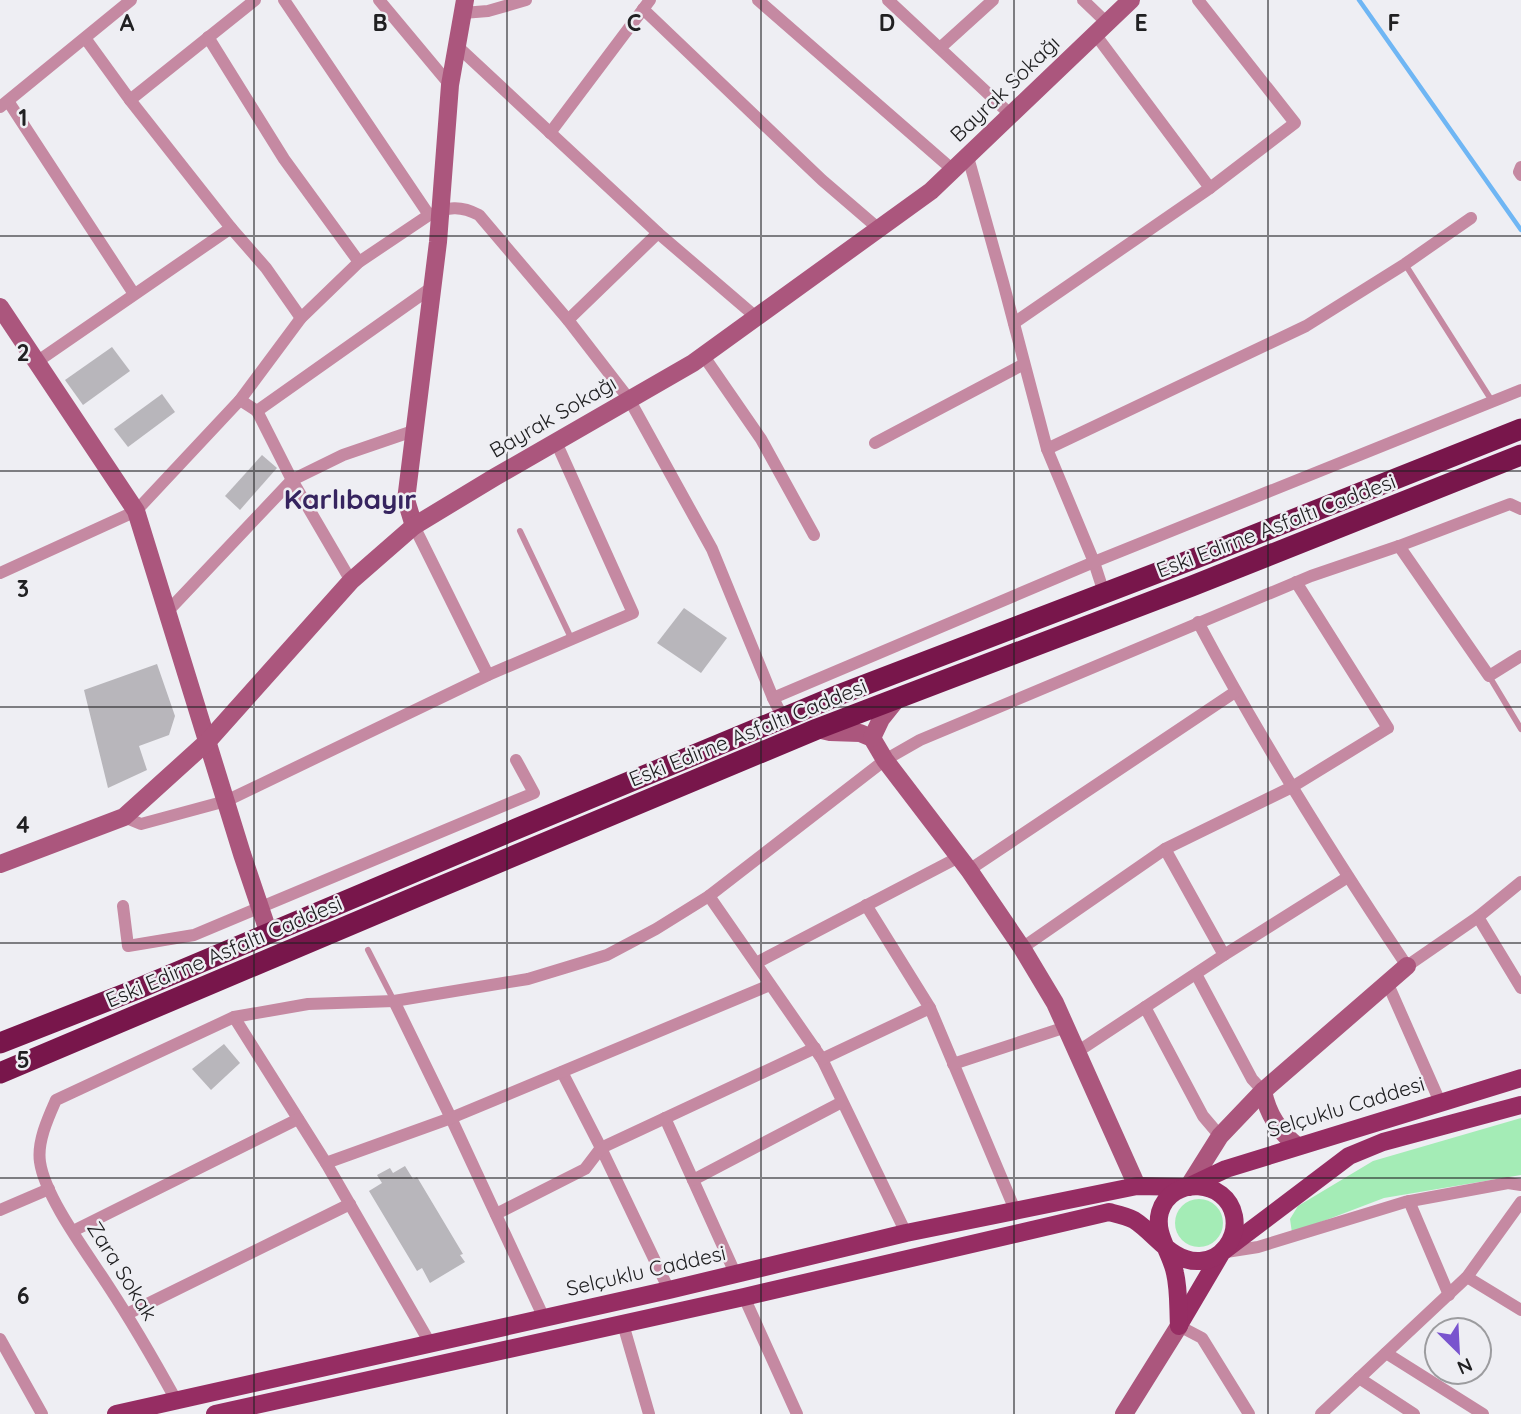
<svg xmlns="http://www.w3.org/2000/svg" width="1521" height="1414" font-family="Quicksand,sans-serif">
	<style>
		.green { fill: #a4ecb6 }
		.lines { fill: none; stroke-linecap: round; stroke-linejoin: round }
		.stream { stroke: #6fb6f4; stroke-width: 4.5 }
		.building { fill: #b8b6bb }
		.lane { stroke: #c589a2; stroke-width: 6 }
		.street { stroke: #c589a2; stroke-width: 12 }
		.secondary { stroke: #ab567d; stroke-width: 18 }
		.primary { stroke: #962d63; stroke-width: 18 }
		.highway { stroke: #78164b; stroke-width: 21 }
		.grid { fill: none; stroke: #202022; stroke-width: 2; stroke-opacity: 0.55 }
		.labels { text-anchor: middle; stroke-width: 5; stroke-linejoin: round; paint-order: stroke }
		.street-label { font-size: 21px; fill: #202022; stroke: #eeeef3 }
		.district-label { font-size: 28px; font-weight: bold; fill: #36245f; stroke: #eeeef3 }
		.grid-label { font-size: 23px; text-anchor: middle; font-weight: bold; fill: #202022; stroke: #eeeef3; stroke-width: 5; stroke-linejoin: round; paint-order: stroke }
	</style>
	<rect width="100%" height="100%" fill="#eeeef3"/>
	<g class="green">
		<path d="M1521 1118V1175L1384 1198 1292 1233 1290 1219 1298 1206 1373 1161Z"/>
		<circle cx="1199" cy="1223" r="24"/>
	</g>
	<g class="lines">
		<path class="stream" d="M1359 0 1521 230"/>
	</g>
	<g class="building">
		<path d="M112 347 130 371 83 405 65 380Z"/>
		<path d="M162 394 175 412 128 447 114 429Z"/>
		<path d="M262 455 277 468 240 510 225 496Z"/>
		<path d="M684 608 727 638 701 673 657 643Z"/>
		<path d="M157 664 175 716 169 735 139 746 147 770 108 788 84 690Z"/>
		<path d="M224 1044 240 1063 211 1090 192 1069Z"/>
		<path d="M405 1166 413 1179 417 1177 463 1254 460 1255 465 1262 430 1283 422 1268 417 1271 369 1191 382 1183 377 1175 390 1168 393 1173Z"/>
	</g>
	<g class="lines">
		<g class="lane">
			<path d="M1405 264 1492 401"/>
			<path d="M520 531 572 640"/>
			<path d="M1489 676 1521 729"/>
			<path d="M368 950 394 1001"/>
		</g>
		<g class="street">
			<path d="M284 0 429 215"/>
			<path d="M379 0 450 85"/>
			<path d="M758 0 953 170"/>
			<path d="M888 0 1011 115"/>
			<path d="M1083 0 1107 23"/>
			<path d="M643 9 822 180 879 229"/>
			<path d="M463 13 488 11 526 0"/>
			<path d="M1095 34 1210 188"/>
			<path d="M208 37 284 159 359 262"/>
			<path d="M85 38 130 100 231 228 266 268 301 318"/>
			<path d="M457 46 658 233 756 317"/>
			<path d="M940 48 993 0"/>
			<path d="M130 100 255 0"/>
			<path d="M8 101 134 294"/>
			<path d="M0 107 131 0"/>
			<path d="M550 133 650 0"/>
			<path d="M968 157 1003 282 1047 449 1094 562 1104 593"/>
			<path d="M1521 167 1519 172 1521 175"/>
			<path d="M568 320 658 233"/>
			<path d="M1014 323 1210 188 1295 123 1198 0"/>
			<path d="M703 355 761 439 814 535"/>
			<path d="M38 361 231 228"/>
			<path d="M240 400 257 411 431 288"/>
			<path d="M257 411 292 480 351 581"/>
			<path d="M875 443 1024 364"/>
			<path d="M1047 449 1306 326 1405 264 1471 218"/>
			<path d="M414 526 488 675"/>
			<path d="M1399 546 1489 676 1521 656"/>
			<path d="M0 573 136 511 240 400 301 318 359 262 429 215C448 207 460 205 479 215L568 320 629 399 712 549 773 698 783 718"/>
			<path d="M167 612 292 480 343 455 416 430"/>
			<path d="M1198 622C1261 741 1332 854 1407 966L1478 917 1521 882"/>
			<path d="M773 698 1094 562 1521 390"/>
			<path d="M124 817 141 824 226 801 488 675 633 613 556 442"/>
			<path d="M1165 849 1224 955"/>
			<path d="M969 870 1235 692"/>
			<path d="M709 896 822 1059 906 1233"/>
			<path d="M866 905 930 1008 1015 1210"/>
			<path d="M123 906 128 946 194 935 534 793 516 760"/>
			<path d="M1478 917 1521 988"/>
			<path d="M1022 948 1165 849 1292 787 1388 728 1296 582"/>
			<path d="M756 963 959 857"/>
			<path d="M1196 974 1252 1079 1263 1091"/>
			<path d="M1387 982 1440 1102"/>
			<path d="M394 1001 451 1118 544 1318"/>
			<path d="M1145 1007 1203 1116 1220 1136"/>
			<path d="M234 1017 326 1163 430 1343"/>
			<path d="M1077 1052 1224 955 1348 877"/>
			<path d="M822 1059 930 1008"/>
			<path d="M953 1064 1066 1027"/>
			<path d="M562 1072 601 1148 669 1290"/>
			<path d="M665 1118 735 1273"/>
			<path d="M326 1163 451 1118 770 985"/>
			<path d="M693 1180 842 1102"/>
			<path d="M1409 1201 1449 1295"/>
			<path d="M0 1210 49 1189"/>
			<path d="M496 1214 585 1169 601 1148 815 1048"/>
			<path d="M73 1231 298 1119"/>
			<path d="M1226 1252 1258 1247 1405 1202 1508 1183 1521 1185"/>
			<path d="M1467 1277 1521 1310"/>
			<path d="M744 1297 797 1414"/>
			<path d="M127 1314 350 1204"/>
			<path d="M623 1324 649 1414"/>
			<path d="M1179 1326 1202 1338 1249 1414"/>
			<path d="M0 1339 42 1414"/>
			<path d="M1386 1353 1483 1414"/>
			<path d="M1359 1378 1414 1414"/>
			<path d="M176 1400C154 1360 132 1322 107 1284 87 1253 45 1197 40 1162 37 1142 48 1118 56 1100L234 1017 308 1004 394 1001 528 979 607 955 656 929 709 896 885 760 920 740 1311 576 1399 546 1510 504 1521 509"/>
			<path d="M1321 1414 1467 1277 1521 1202"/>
		</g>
		<g class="secondary">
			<path d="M0 307 136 511 242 854 269 934"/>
			<path d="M414 526 406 500 438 242 450 85 465 0"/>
			<path d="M817 729 830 732 860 733 872 738 885 760 969 870 1022 948 1055 1003 1137 1186"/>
			<path d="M872 738 881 719 897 699"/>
			<path d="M0 864 124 817 208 741 351 581 414 526 495 477 693 363 931 191 1131 0"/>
			<path d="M1263 1091C1268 1115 1279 1131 1297 1146"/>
			<path d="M1188 1187 1220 1136 1263 1091 1407 966"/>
			<path d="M1124 1414 1179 1326"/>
		</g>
		<g class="primary">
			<path d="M1179 1325 1222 1252 1349 1156 1383 1142 1521 1105"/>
			<path d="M116 1414 669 1290 906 1233 1137 1186 1188 1187 1226 1169 1521 1078"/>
			<path d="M215 1414 744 1297 1109 1212C1117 1214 1127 1216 1134 1220 1156 1234 1172 1263 1200 1261 1222 1260 1238 1238 1234 1216 1227 1179 1171 1175 1160 1212 1154 1234 1171 1252 1175 1273 1179 1290 1178 1308 1179 1326"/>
		</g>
		<g class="highway">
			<path d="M0 1043 135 990 516 829 841 694 1209 553 1521 429"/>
			<path d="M0 1073 423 894 817 729 1192 586 1521 455"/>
		</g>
	</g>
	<path class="grid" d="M254 0V1414M507 0V1414M761 0V1414M1014 0V1414M1268 0V1414M0 236H1521M0 471H1521M0 707H1521M0 943H1521M0 1178H1521"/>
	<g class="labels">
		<g class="street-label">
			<text transform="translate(1005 89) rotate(-44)" y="7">Bayrak Sokağı</text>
			<text transform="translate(553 417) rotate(-30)" y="7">Bayrak Sokağı</text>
			<text transform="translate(1276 526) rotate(-21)" y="7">Eski Edirne Asfaltı Caddesi</text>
			<text transform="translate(748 733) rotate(-22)" y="7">Eski Edirne Asfaltı Caddesi</text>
			<text transform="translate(224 952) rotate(-23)" y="7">Eski Edirne Asfaltı Caddesi</text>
			<text transform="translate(1346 1107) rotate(-17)" y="7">Selçuklu Caddesi</text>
			<text transform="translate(122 1271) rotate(58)" y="7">Zara Sokak</text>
			<text transform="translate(646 1271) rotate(-13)" y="7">Selçuklu Caddesi</text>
		</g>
		<g class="district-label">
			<text x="350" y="509">Karlıbayır</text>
		</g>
	</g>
	<g class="grid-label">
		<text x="127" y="31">A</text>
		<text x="380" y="31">B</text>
		<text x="634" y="31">C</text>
		<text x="887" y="31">D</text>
		<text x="1141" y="31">E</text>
		<text x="1394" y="31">F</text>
		<text x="23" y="126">1</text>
		<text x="23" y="361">2</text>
		<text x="23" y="597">3</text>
		<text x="23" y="833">4</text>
		<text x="23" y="1068">5</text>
		<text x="23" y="1304">6</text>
	</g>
	<g transform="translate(1458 1351) rotate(156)"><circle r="33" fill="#eeeef3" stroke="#9c9c9f" stroke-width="2"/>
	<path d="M0-5L12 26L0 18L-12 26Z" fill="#7954ce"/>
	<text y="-10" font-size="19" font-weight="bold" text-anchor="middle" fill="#202022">N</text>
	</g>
</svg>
